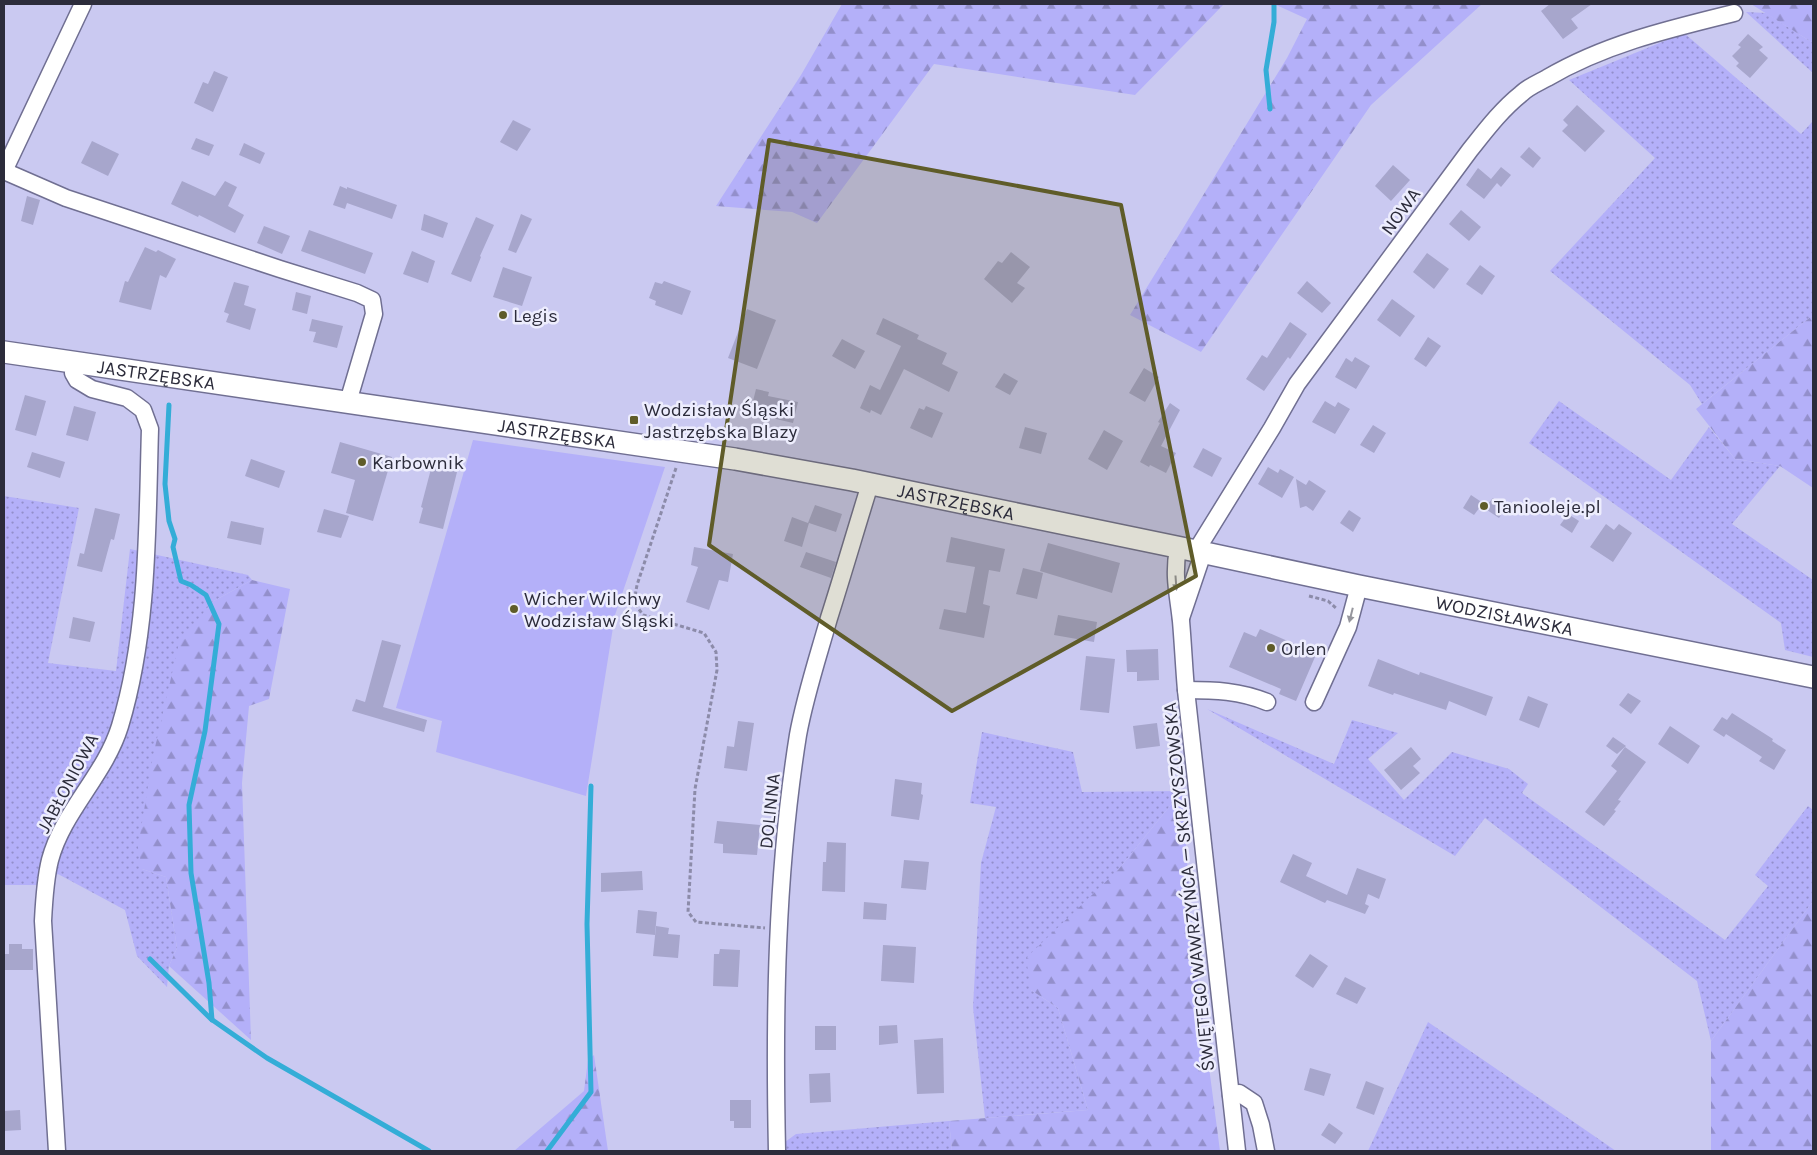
<svg xmlns="http://www.w3.org/2000/svg" width="1817" height="1155" font-family="Karla,sans-serif">
	<style>
		.grass { fill: url(#grass-dots) }
		.forest { fill: url(#forest-firs) }
		.pitch { fill: #b4b0f9 }
		.lines { fill: none; stroke-linecap: round; stroke-linejoin: round }
		.stream { stroke: #34add7; stroke-width: 5 }
		.building { fill: #a7a6cc }
		.minor-casing { stroke: #706f92; stroke-width: 19 }
		.major-casing { stroke: #706f92; stroke-width: 24 }
		.path { stroke: #8c8ba9; stroke-width: 3; stroke-dasharray: 4 2.5; stroke-linecap: butt }
		.minor { stroke: #fff; stroke-width: 16 }
		.major { stroke: #fff; stroke-width: 21 }
		.oneway { fill: #96969d }
		.marked { fill: #5f5c29; fill-opacity: 0.2; stroke: #5f5c29; stroke-width: 4; stroke-linejoin: round }
		.poi-dot { fill: #5f5c29; stroke: #ededfd; stroke-width: 2 }
		.labels { text-anchor: middle; stroke-width: 5; stroke-linejoin: round; paint-order: stroke }
		.street-label { font-size: 19px; fill: #2c2c3b; stroke: #ededfd }
		.poi-label { font-size: 19px; fill: #2c2c3b; stroke: #ededfd; text-anchor: start }
	</style>
	<defs>
		<pattern id="grass-dots" width="8" height="8" patternUnits="userSpaceOnUse" patternTransform="scale(1.25)"><rect width="8" height="8" fill="#b4b0f9"/><path d="M2 2h.1M6 6h.1" fill="none" stroke="#938fcb" stroke-width="1.8" stroke-linecap="round"/></pattern>
		<pattern id="forest-firs" width="22" height="20" patternUnits="userSpaceOnUse" patternTransform="scale(1.25)"><rect width="22" height="20" fill="#b4b0f9"/><path d="M5 1l3.5 6h-7zM16 11l3.5 6h-7z" fill="#938fcb"/></pattern>
	</defs>
	<rect width="100%" height="100%" fill="#cac9f1"/>
	<g class="grass">
		<path d="M1746 12 1766 13 1813 43V73Z"/>
		<path d="M1684 33 1801 134 1813 121V315L1702 404 1690 385 1550 271 1655 158 1569 80Z"/>
		<path d="M1559 401 1671 480 1709 427 1735 459 1780 466 1732 524 1813 580V657L1785 650 1781 623 1529 443Z"/>
		<path d="M4 496 79 508 48 663 116 671 130 549 248 575 252 580 212 602 142 869 166 877 177 948 169 966 167 987 137 956 125 910 58 874 38 885H4Z"/>
		<path d="M1207 709 1334 764 1352 720 1398 733 1368 759 1404 800 1452 752 1509 769 1528 784 1522 793 1725 940 1768 886 1755 875 1808 806 1813 810V901L1711 1041 1697 981 1485 818 1455 856Z"/>
		<path d="M982 732 1073 752 1082 792 1182 791 1118 870 1031 990 1058 1008 1088 1110 985 1118 973 1007 981 863 996 807 970 803Z"/>
		<path d="M1428 1022 1616 1151H1368Z"/>
		<path d="M949 1121 952 1151H786L785 1142 796 1134Z"/>
	</g>
	<g class="forest">
		<path d="M842 4H1224L1135 95 934 64 817 223 792 212 716 206 801 75Z"/>
		<path d="M1274 4H1482L1371 105 1201 352 1130 315 1287 58 1307 19Z"/>
		<path d="M1751 4H1813V43Z"/>
		<path d="M1813 315V488L1780 466 1735 459 1696 409Z"/>
		<path d="M252 580 290 589 269 699 249 706 242 783 251 1040 169 966 177 948 166 877 142 869 138 847 153 756 179 643 212 602Z"/>
		<path d="M1182 791 1193 945 1220 1151H952L949 1121 1088 1110 1058 1008 1031 990 1026 958 1118 870Z"/>
		<path d="M1813 901V1151H1711V1041Z"/>
		<path d="M594 1055 608 1151H514L584 1091 588 1060Z"/>
	</g>
	<path class="pitch" d="M473 440 665 467 615 615 586 796 436 752 442 721 396 708Z"/>
	<g class="lines">
		<g class="stream">
			<path d="M1270 109 1266 70 1274 22V4"/>
			<path d="M169 405 165 484 169 521 175 539 173 547 181 581 191 585 206 595 219 624 205 731 189 805 191 873 209 983 212 1020"/>
			<path d="M150 959 211 1019 267 1058 429 1151"/>
			<path d="M547 1151 591 1092 587 924 591 786"/>
		</g>
	</g>
	<g class="building">
		<path d="M1550 4H1592L1571 19 1578 28 1563 39 1541 11Z"/>
		<path d="M1748 34 1763 47 1759 50 1768 58 1750 78 1736 66 1739 63 1732 56 1741 47 1738 45Z"/>
		<path d="M214 71 228 77 213 112 194 103 203 82 208 84Z"/>
		<path d="M1577 105 1605 131 1585 152 1562 131 1568 125 1563 120Z"/>
		<path d="M513 120 531 129 517 151 500 142Z"/>
		<path d="M196 138 214 145 209 156 191 149Z"/>
		<path d="M92 141 119 154 108 176 81 163Z"/>
		<path d="M244 143 265 153 260 164 239 155Z"/>
		<path d="M1529 147 1541 158 1533 168 1520 157Z"/>
		<path d="M1393 165 1410 180 1391 201 1375 186Z"/>
		<path d="M1501 167 1511 175 1501 187 1497 183 1484 199 1466 185 1478 168 1491 179Z"/>
		<path d="M182 181 215 196 225 181 237 187 228 206 244 215 235 233 199 215 198 217 171 204Z"/>
		<path d="M340 186 347 189V187L397 205 392 219 347 203 345 209 333 205Z"/>
		<path d="M27 196 40 200 33 225 21 221Z"/>
		<path d="M1461 210 1481 227 1469 241 1449 224Z"/>
		<path d="M424 214 448 223 443 238 421 230Z"/>
		<path d="M521 214 532 219 516 253 508 250Z"/>
		<path d="M476 217 494 225 480 256 481 257 471 282 451 274Z"/>
		<path d="M264 226 290 236 282 254 257 243Z"/>
		<path d="M309 230 373 253 365 274 301 251Z"/>
		<path d="M145 247 156 252 158 250 176 259 166 278 160 275 151 310 119 302 125 281 128 282Z"/>
		<path d="M412 251 435 261 428 283 403 274Z"/>
		<path d="M1011 252 1030 267 1017 283 1025 288 1012 303 984 279 998 261 1002 263Z"/>
		<path d="M1427 253 1449 269 1434 289 1413 272Z"/>
		<path d="M1480 265 1495 276 1482 295 1466 284Z"/>
		<path d="M503 267 532 277 522 306 493 297Z"/>
		<path d="M664 281 691 291 682 315 655 305 656 301 649 298 655 282 662 284Z"/>
		<path d="M1307 281 1331 303 1322 313 1297 293Z"/>
		<path d="M234 282 249 286 244 305 256 309 250 330 226 322 229 314 224 312Z"/>
		<path d="M296 292 311 296 307 314 292 310Z"/>
		<path d="M1392 299 1415 316 1400 337 1377 320Z"/>
		<path d="M747 309 776 320 757 369 728 358Z"/>
		<path d="M883 318 919 335 917 339 947 353 942 364 958 372 949 392 904 369 881 415 871 410 870 413 860 408 870 385 880 390 901 346 876 334Z"/>
		<path d="M312 319 343 326 337 348 313 342 316 332 309 331Z"/>
		<path d="M1290 322 1307 334 1290 359 1288 357 1264 391 1246 379 1262 355 1267 358Z"/>
		<path d="M1428 337 1441 346 1426 367 1414 359Z"/>
		<path d="M842 339 865 351 855 369 832 356Z"/>
		<path d="M1355 357 1370 366 1356 389 1335 377 1346 358 1352 362Z"/>
		<path d="M1144 368 1159 377 1145 402 1129 393Z"/>
		<path d="M1004 373 1018 381 1010 395 995 387Z"/>
		<path d="M756 389 769 392 768 396 798 402 793 423 750 413Z"/>
		<path d="M25 395 46 401 36 436 15 430Z"/>
		<path d="M1325 401 1335 407 1338 402 1350 409 1335 434 1312 422Z"/>
		<path d="M1170 403 1180 410 1161 446 1176 453 1166 473 1150 465 1149 467 1140 462 1160 423 1158 422Z"/>
		<path d="M74 406 96 412 88 441 66 435Z"/>
		<path d="M926 406 943 413 932 438 910 428 919 408 924 410Z"/>
		<path d="M1373 425 1386 433 1374 453 1360 445Z"/>
		<path d="M1025 427 1047 433 1041 454 1019 448Z"/>
		<path d="M1104 430 1123 441 1107 470 1088 459Z"/>
		<path d="M340 442 392 457 373 521 346 513 355 480 331 473Z"/>
		<path d="M1203 448 1222 458 1212 477 1193 467Z"/>
		<path d="M32 452 65 462 60 478 27 467Z"/>
		<path d="M251 459 285 471 279 488 245 476Z"/>
		<path d="M432 465 457 472 443 529 419 523 423 508 421 507Z"/>
		<path d="M1268 467 1278 473 1280 469 1294 477 1282 498 1258 484Z"/>
		<path d="M1296 479 1306 485 1309 480 1326 491 1313 511 1306 506 1300 508Z"/>
		<path d="M1471 495 1483 503 1474 515 1463 508Z"/>
		<path d="M1493 498 1506 508 1499 518 1484 508Z"/>
		<path d="M815 505 842 514 836 532 809 523 802 547 784 541 792 517 808 523Z"/>
		<path d="M95 508 120 514 114 540 111 539 102 572 77 566 80 553 84 554Z"/>
		<path d="M324 509 349 516 341 538 317 532Z"/>
		<path d="M1349 510 1361 518 1353 532 1340 523Z"/>
		<path d="M1568 514 1579 521 1572 533 1560 525Z"/>
		<path d="M231 521 264 528 261 545 227 538Z"/>
		<path d="M1606 524 1614 530 1619 524 1632 533 1613 562 1590 547Z"/>
		<path d="M951 537 1005 549 1000 572 989 570 983 604 990 606 984 638 939 629 944 609 966 613 975 567 946 562Z"/>
		<path d="M1048 543 1120 563 1112 593 1040 571Z"/>
		<path d="M694 547 733 554 728 582 719 580 709 610 686 602 698 567 691 565Z"/>
		<path d="M806 552 836 562 831 578 800 567Z"/>
		<path d="M1023 568 1043 573 1037 599 1016 594Z"/>
		<path d="M1058 615 1097 622 1094 642 1054 635Z"/>
		<path d="M73 617 95 622 90 642 69 638Z"/>
		<path d="M1260 629 1299 646 1301 643 1318 650 1296 701 1279 694 1281 689 1229 667 1244 632 1256 637Z"/>
		<path d="M382 640 401 645 383 707 427 720 424 732 352 711 356 699 365 702Z"/>
		<path d="M1158 649 1159 680 1137 681V672H1127L1126 650Z"/>
		<path d="M1086 656 1115 659 1109 713 1080 710Z"/>
		<path d="M1378 659 1419 675 1420 672 1493 697 1486 716 1449 701 1446 710 1394 693 1393 695 1368 686Z"/>
		<path d="M1628 693 1641 701 1631 714 1619 705Z"/>
		<path d="M1528 696 1548 704 1539 728 1519 720Z"/>
		<path d="M1732 713 1773 739 1772 741 1786 750 1774 770 1759 761 1762 757 1726 734 1724 737 1713 730 1722 717 1727 720Z"/>
		<path d="M738 721 754 723 747 771 724 768 727 746 734 747Z"/>
		<path d="M1157 723 1160 746 1136 749 1133 726Z"/>
		<path d="M1670 726 1700 746 1688 764 1658 744Z"/>
		<path d="M1613 737 1626 746 1617 754 1606 746Z"/>
		<path d="M1411 747 1421 759 1413 766 1420 773 1401 790 1384 770Z"/>
		<path d="M1625 747 1646 762 1618 800 1621 801 1614 810 1616 811 1604 826 1585 812 1617 771 1611 766Z"/>
		<path d="M895 779 922 783 921 794 923 795 919 820 891 816Z"/>
		<path d="M717 821 760 825 757 855 723 853V844L714 843Z"/>
		<path d="M827 842 846 843 845 892 822 891 823 862H826Z"/>
		<path d="M1293 854 1312 863 1306 876 1347 895 1357 868 1386 879 1379 899 1368 894 1365 904 1369 906 1365 914 1327 900 1325 903 1280 882Z"/>
		<path d="M904 860 929 862 926 890 901 888Z"/>
		<path d="M642 871 643 890 601 892V873Z"/>
		<path d="M864 902 887 904 886 920 863 919Z"/>
		<path d="M638 910 657 912 655 935 636 933Z"/>
		<path d="M656 926 669 928 668 934 680 935 678 958 653 956Z"/>
		<path d="M9 944H22V949H33V970H4V954H9Z"/>
		<path d="M883 945 916 947 914 983 881 981Z"/>
		<path d="M720 949 740 950 738 987 713 986 714 954H719Z"/>
		<path d="M1310 954 1328 966 1313 988 1295 976Z"/>
		<path d="M1345 977 1366 988 1357 1004 1336 994Z"/>
		<path d="M897 1025 898 1043 879 1045V1026Z"/>
		<rect x="815" y="1026" width="21" height="24"/>
		<path d="M943 1038 944 1093 917 1094 914 1040Z"/>
		<path d="M1310 1068 1331 1074 1324 1096 1304 1090Z"/>
		<path d="M830 1073 831 1102 810 1103 809 1074Z"/>
		<path d="M1366 1081 1384 1088 1374 1115 1356 1108Z"/>
		<path d="M730 1100H751V1128H734V1121H730Z"/>
		<path d="M20 1110 21 1130 4 1131V1111Z"/>
		<path d="M1329 1123 1343 1133 1335 1144 1321 1135Z"/>
	</g>
	<g class="lines">
		<g class="minor-casing">
			<g id="minor">
				<path d="M4 171 66 198 280 269 357 293 372 300 374 314 348 402"/>
				<path d="M4 171 83 4"/>
				<path d="M1178 548C1173 577 1178 593 1181 621 1183 644 1184 667 1186 690L1237 1151"/>
				<path d="M1196 551 1272 428 1297 384 1470 150C1486 130 1501 110 1521 94 1528 87 1538 83 1547 78 1605 44 1669 29 1734 13"/>
				<path d="M1181 618 1203 553"/>
				<path d="M1186 690C1215 690 1240 691 1267 702"/>
				<path d="M1314 702 1348 627 1359 586"/>
				<path d="M1231 1095 1239 1093 1254 1103 1261 1125 1266 1151"/>
				<path d="M57 1151 43 921C44 901 45 880 50 860 63 811 105 775 120 726 149 630 147 528 150 429L143 410 127 398 92 389 77 380 73 373 74 363"/>
				<path d="M777 1151C774 1013 776 873 798 735 805 696 818 657 829 618 843 574 856 529 870 484"/>
			</g>
		</g>
		<g class="major-casing">
			<g id="major">
				<path id="s1" d="M4 352 735 459 852 480 1196 551 1359 586 1813 677"/>
			</g>
		</g>
		<g class="path">
			<path d="M676 468 637 585 634 602 643 615 704 633 716 652 717 670 695 789 688 912 696 922 765 928"/>
			<path d="M1309 596 1328 601 1337 609"/>
		</g>
		<use href="#minor" class="minor"/>
		<use href="#major" class="major"/>
	</g>
	<defs><path id="oneway-solid" d="M-6-.8H1V-3.2L6.5 0L1 3.2V.8H-6Z" transform="scale(1.25)"/></defs>
	<g class="oneway">
		<use href="#oneway-solid" transform="translate(1176 583) rotate(86)"/>
		<use href="#oneway-solid" transform="translate(1351 615) rotate(104)"/>
	</g>
	<path class="marked" d="M769 140 1121 205 1196 576 952 711 709 545Z"/>
	<g class="poi-dot">
		<circle cx="503" cy="315" r="5"/>
		<rect x="629" y="415" width="10" height="10" rx="2.5"/>
		<circle cx="362" cy="462" r="5"/>
		<circle cx="1484" cy="506" r="5"/>
		<circle cx="514" cy="609" r="5"/>
		<circle cx="1271" cy="648" r="5"/>
	</g>
	<g class="labels">
		<g class="street-label">
			<text transform="translate(1400 211) rotate(-54)" y="7">NOWA</text>
			<text dy="7" stroke="none"><textPath href="#s1" startOffset="154">JASTRZĘBSKA</textPath></text>
			<text dy="7" stroke="none"><textPath href="#s1" startOffset="559">JASTRZĘBSKA</textPath></text>
			<text dy="7" stroke="none"><textPath href="#s1" startOffset="964">JASTRZĘBSKA</textPath></text>
			<text dy="7" stroke="none"><textPath href="#s1" startOffset="1524">WODZISŁAWSKA</textPath></text>
			<text transform="translate(67 783) rotate(-62)" y="7">JABŁONIOWA</text>
			<text transform="translate(769 811) rotate(-84)" y="7">DOLINNA</text>
			<text transform="translate(1188 887) rotate(-96)" y="7">ŚWIĘTEGO WAWRZYŃCA — SKRZYSZOWSKA</text>
		</g>
		<g class="poi-label">
			<text x="513" y="322">Legis</text>
			<text x="644" y="416">Wodzisław Śląski<tspan x="644" dy="22">Jastrzębska Blazy</tspan></text>
			<text x="372" y="469">Karbownik</text>
			<text x="1494" y="513">Taniooleje.pl</text>
			<text x="524" y="605">Wicher Wilchwy<tspan x="524" dy="22">Wodzisław Śląski</tspan></text>
			<text x="1281" y="655">Orlen</text>
		</g>
	</g>
	<rect width="1817" height="1155" fill="none" stroke="#2c2c3b" stroke-width="10"/>
</svg>
